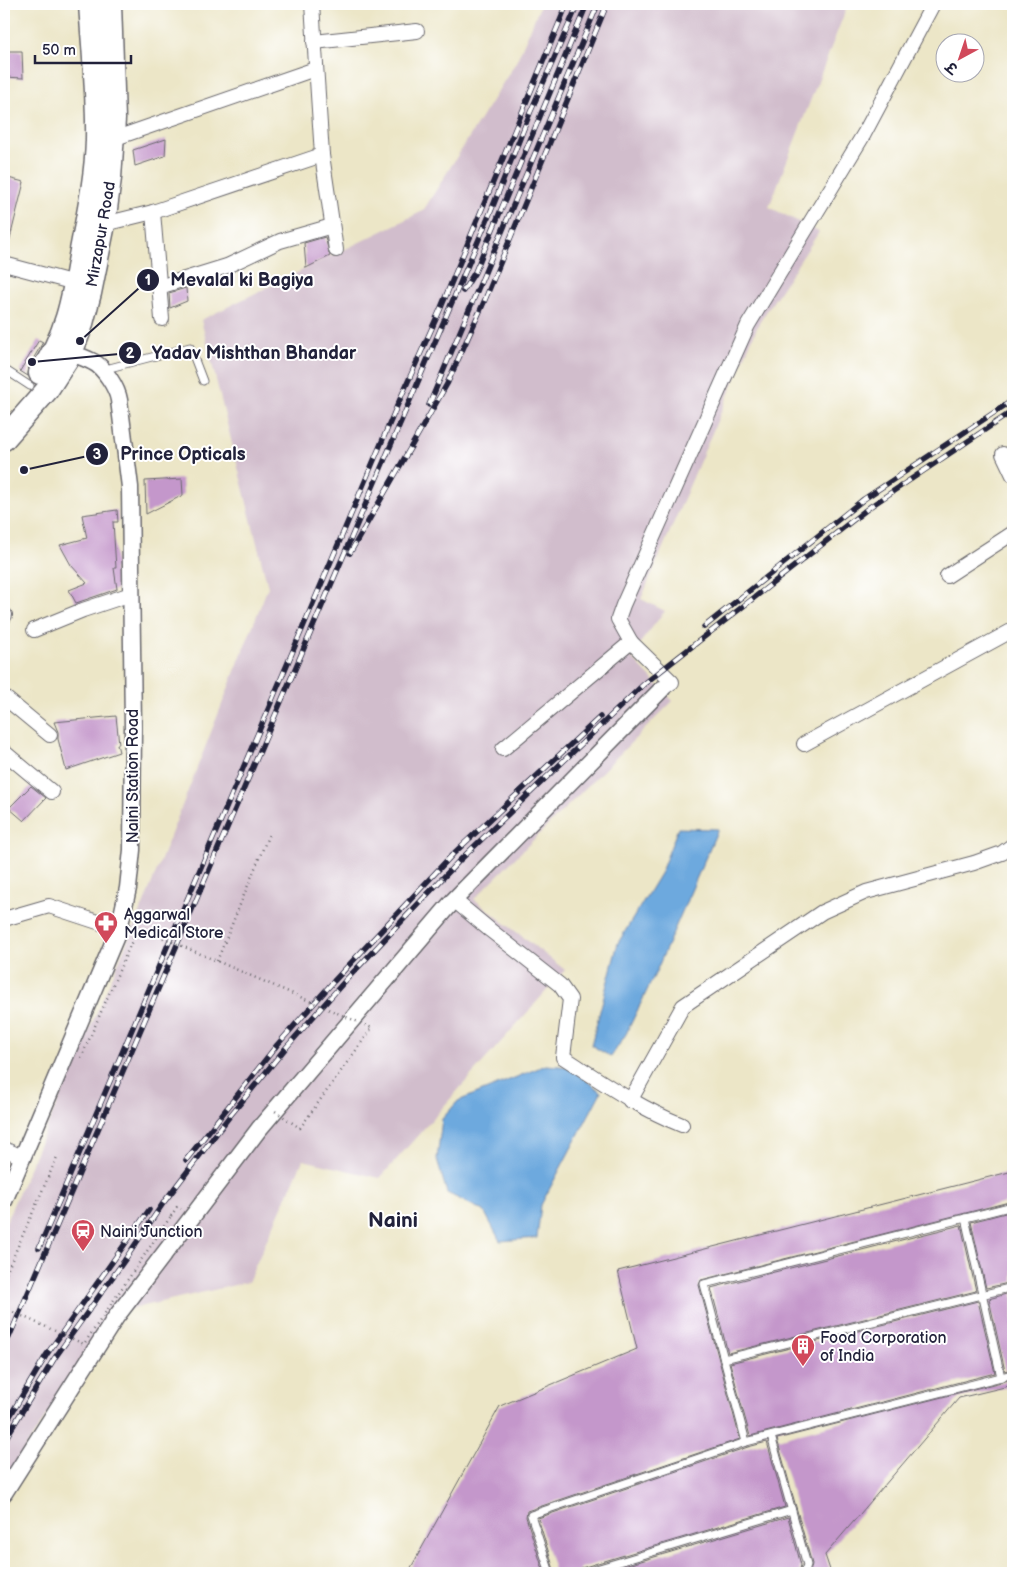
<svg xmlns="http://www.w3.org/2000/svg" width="1017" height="1577" font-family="'Balsamiq Sans','Playpen Sans Deva',sans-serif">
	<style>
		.industrial { fill: #d1bdcc }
		.water { fill: #6da9de; stroke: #48668c }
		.building { fill: #c497cb }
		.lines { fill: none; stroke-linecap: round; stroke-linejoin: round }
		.service-casing { stroke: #69676c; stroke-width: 9 }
		.minor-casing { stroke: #69676c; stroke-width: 16 }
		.tertiary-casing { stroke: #69676c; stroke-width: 19 }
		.trunk-casing { stroke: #69676c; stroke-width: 25 }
		.path { stroke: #69676c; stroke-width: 2.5; stroke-dasharray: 1 4; stroke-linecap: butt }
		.service { stroke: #fff; stroke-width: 7 }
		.minor { stroke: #fff; stroke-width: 14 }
		.tertiary { stroke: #fff; stroke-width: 16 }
		.trunk { stroke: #fff; stroke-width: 22 }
		.rail-casing { stroke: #22223b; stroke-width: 5.5 }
		.rail { stroke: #fff; stroke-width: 4; stroke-dasharray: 11; stroke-linecap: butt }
		.path-bridge { stroke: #69676c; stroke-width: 2.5; stroke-dasharray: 1 4; stroke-linecap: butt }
		.labels { text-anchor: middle; stroke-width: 4; stroke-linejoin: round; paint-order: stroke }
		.street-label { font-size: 16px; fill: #22223b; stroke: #fff }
		.poi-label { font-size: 16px; fill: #22223b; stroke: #fff; text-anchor: start }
		.district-label { font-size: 21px; font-weight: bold; fill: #22223b; stroke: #fff }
		.leader { fill: none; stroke: #22223b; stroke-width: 2 }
		.callout-dot { fill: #22223b; stroke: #fff; stroke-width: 2 }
		.mark-label { font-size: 15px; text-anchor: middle; font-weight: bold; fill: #fff }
		.callout-label { font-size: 18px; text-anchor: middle; font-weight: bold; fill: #22223b; stroke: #fff; stroke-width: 4; stroke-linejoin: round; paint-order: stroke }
	</style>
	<rect width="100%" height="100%" fill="#fff"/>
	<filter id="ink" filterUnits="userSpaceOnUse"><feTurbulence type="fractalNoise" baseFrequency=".02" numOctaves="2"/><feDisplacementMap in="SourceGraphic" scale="10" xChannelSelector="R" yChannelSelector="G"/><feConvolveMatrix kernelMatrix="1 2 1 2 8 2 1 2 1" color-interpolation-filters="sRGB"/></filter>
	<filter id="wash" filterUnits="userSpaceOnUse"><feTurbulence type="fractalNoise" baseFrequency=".0096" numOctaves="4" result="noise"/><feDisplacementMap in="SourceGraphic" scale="20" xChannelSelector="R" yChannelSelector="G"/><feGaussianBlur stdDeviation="1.12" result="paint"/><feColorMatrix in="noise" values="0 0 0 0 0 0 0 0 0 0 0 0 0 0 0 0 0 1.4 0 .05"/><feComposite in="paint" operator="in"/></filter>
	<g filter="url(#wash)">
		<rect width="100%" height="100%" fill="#ece6c7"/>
		<path class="industrial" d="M541 4H848L769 207 819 232 759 323 641 599 665 611 630 656 673 701 474 899 565 970 380 1178 303 1160 248 1282 113 1313 4 1481V1226L142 908 268 587 201 320 423 211 516 62Z"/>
		<g class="water">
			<path d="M678 828 718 829 655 974 626 1034 611 1057 591 1045 618 943 661 872Z"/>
			<path d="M546 1065 571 1067 601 1092 541 1205 537 1238 500 1241 484 1211 447 1193 437 1159 442 1119 458 1101Z"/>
		</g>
		<g id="blocks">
			<g class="building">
				<path d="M4 51H22L23 78 4 77Z"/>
				<path d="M166 139 165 156 135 166 133 150Z"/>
				<path d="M4 177 24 182 7 250H4Z"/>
				<path d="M325 237 330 256 306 268 304 243Z"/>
				<path d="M186 288 187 301 170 308 169 293Z"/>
				<path d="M39 340 43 342 29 366 28 376 20 371Z"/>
				<path d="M182 479 183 495 146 514 145 481Z"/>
				<path d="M117 510 118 522H113L116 568H114L117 589 76 603 69 590 87 583 71 565 60 545 87 538 82 515Z"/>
				<path d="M116 716 119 744H117L119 752 66 770 58 739V732L54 722Z"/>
				<path d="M31 786 46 798 24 821 9 808Z"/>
				<path d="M1013 1171V1201L701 1280 699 1285 740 1439 527 1511 526 1517 544 1573H408L500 1406 637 1349 618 1271Z"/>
				<path d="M1013 1211V1282L986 1288 971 1222Z"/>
				<path d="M961 1225 976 1291 728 1353 711 1288Z"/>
				<path d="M1013 1292V1369L1005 1371 989 1299Z"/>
				<path d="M978 1301 995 1373 750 1436 730 1363Z"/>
				<path d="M1013 1379V1385L959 1398 825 1555 831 1573H810L812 1564 777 1439Z"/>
				<path d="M767 1442 785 1507 581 1568 578 1573H555L538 1518 748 1447Z"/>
				<path d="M788 1517 801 1565 799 1573H601Z"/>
			</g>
		</g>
	</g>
	<g filter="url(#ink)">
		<use href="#blocks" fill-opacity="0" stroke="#69676c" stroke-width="1"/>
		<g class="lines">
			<g class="service-casing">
				<g id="service">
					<path d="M4 369 30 386"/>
					<path d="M102 370 190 347 203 381"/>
					<path d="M965 1218 1001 1377"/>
					<path d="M724 1359 1013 1287"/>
					<path d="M771 1436 807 1565 804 1573"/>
					<path d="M746 1442 1013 1374"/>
					<path d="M550 1573 531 1515 746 1442 704 1284 1013 1206"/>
					<path d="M583 1573 792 1510"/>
				</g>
			</g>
			<g class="minor-casing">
				<g id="minor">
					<path d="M312 4 322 155 336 250"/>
					<path d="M314 42 417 31"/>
					<path d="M113 139 315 69"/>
					<path d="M153 212 162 319"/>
					<path d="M104 224 153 212 322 155"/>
					<path d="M4 264 75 283"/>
					<path d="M159 287 227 266 280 241 332 226"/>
					<path d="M1003 454 1013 475"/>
					<path d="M947 576 1013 533"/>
					<path d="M4 617 5 615"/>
					<path d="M34 630 83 610 131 594"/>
					<path d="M631 642 618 619 623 605 748 325 864 134 933 4"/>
					<path d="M4 697 50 735"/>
					<path d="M804 744 1013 630"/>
					<path d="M503 749 631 642 672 682 662 689"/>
					<path d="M4 752 52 792"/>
					<path d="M454 900 490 930 560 985 570 999 563 1057C602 1082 639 1108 682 1125"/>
					<path d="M4 919 49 906 119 929"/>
					<path d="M630 1101 683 1006 822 912 866 892 974 863 1002 853 1013 845"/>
					<path d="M4 1149 22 1157"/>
				</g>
			</g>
			<g class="tertiary-casing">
				<g id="tertiary">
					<path d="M4 1201 119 929 128 888 132 850 133 727 130 487 119 400C117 388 104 367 93 362 86 358 78 356 71 353"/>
					<path d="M4 1493 116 1317 259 1129 454 900 662 689"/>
				</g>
			</g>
			<g class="trunk-casing">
				<g id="trunk">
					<path d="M40 373C66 337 73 299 80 256 87 218 96 179 97 140 98 95 93 49 90 4"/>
					<path d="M4 439 47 390 71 353 81 327 90 293 104 224 110 178 114 119 110 4"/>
				</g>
			</g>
			<g class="path">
				<path d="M217 961 269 834"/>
				<path d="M171 1216 177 1207 181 1209"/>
				<path d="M4 1278 57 1157"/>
			</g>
			<use href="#service" class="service"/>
			<use href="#minor" class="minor"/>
			<use href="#tertiary" class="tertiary"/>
			<use href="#trunk" class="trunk"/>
			<g class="rail-casing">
				<g id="rail">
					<path d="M463 291 475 272 587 4"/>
					<path d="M429 405 598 4"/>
					<path d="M350 553 447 384 484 302 607 4"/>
					<path d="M704 627 864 499 1013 400"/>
					<path d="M186 1160 277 1045 334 981 453 854 600 717"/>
					<path d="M39 1248 397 406 440 310 567 4"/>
					<path d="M4 1349 491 211 530 113 578 4"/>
					<path d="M4 1426 47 1354 149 1210"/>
					<path d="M4 1441 54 1359 124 1261 164 1202 229 1117 284 1050 344 982 459 861 644 684 871 506 1013 411"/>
				</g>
			</g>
			<use href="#rail" class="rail"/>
			<g class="path-bridge">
				<path d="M81 1058 138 927 372 1028 300 1128 275 1111"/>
				<path d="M4 1308 84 1344 171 1216"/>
			</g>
		</g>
	</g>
	<defs>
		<g id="pharmacy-pin" transform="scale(1.25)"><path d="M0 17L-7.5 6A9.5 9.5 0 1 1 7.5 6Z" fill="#d1495b" stroke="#fff"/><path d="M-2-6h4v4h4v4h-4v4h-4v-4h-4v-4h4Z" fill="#fff"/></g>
		<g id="station-pin" transform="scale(1.25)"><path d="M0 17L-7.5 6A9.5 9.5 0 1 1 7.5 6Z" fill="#d1495b" stroke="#fff"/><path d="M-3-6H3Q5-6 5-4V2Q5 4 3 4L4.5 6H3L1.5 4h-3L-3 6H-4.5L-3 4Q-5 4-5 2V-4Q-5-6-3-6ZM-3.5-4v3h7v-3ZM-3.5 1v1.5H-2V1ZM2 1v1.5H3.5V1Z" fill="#fff"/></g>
		<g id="building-pin" transform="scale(1.25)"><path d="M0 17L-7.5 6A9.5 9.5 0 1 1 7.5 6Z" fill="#d1495b" stroke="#fff"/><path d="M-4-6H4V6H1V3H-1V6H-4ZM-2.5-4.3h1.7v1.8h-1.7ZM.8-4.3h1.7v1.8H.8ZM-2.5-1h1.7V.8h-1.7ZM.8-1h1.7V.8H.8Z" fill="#fff"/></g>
	</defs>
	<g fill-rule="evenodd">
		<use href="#pharmacy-pin" x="106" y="923"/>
		<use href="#station-pin" x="83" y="1231"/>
		<use href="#building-pin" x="803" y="1346"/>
	</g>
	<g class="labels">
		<g class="street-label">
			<text transform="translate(100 234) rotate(-80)" y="6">Mirzapur Road</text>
			<text transform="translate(132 776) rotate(-90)" y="6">Naini Station Road</text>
		</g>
		<g class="poi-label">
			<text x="124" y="920">Aggarwal<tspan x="124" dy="18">Medical Store</tspan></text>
			<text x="100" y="1237">Naini Junction</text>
			<text x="820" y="1343">Food Corporation<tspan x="820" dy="18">of India</tspan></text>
		</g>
		<g class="district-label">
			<text x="393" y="1227">Naini</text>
		</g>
	</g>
	<path class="leader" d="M80 341L148 280M32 362L130 353M24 470L97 454"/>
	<g class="callout-dot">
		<circle cx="80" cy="341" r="5"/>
		<circle cx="32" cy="362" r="5"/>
		<circle cx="24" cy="470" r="5"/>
		<circle cx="148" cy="280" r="12"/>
		<circle cx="130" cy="353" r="12"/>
		<circle cx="97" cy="454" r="12"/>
	</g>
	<g class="mark-label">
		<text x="148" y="285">1</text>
		<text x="130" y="358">2</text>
		<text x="97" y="459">3</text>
	</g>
	<g class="callout-label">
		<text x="242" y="286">Mevalal ki Bagiya</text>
		<text x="254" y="359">Yadav Mishthan Bhandar</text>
		<text x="183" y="460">Prince Opticals</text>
	</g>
	<rect width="1017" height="1577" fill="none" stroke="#fff" stroke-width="20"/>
	<g transform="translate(960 58) rotate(220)"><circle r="24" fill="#ffffff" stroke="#a7a7b1"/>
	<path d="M0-4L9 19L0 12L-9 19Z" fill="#d1495b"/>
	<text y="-8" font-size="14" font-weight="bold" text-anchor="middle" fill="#22223b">उ</text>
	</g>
	<path d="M35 55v8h96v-8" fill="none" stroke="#22223b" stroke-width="2.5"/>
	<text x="42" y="55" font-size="15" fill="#22223b" stroke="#ffffff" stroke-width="4" paint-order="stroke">50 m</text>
</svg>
